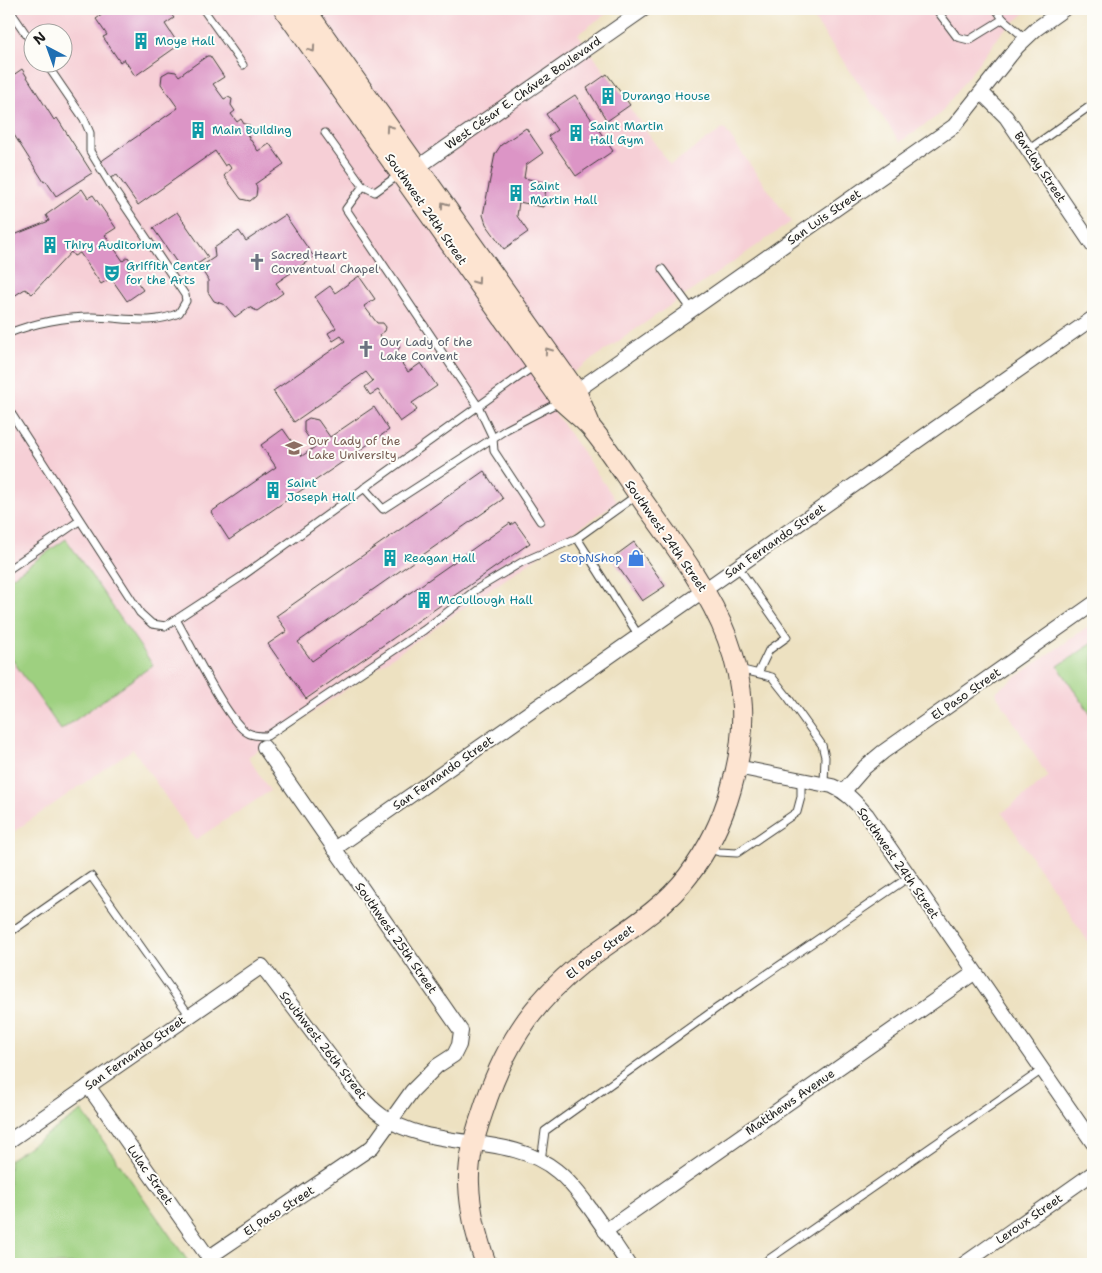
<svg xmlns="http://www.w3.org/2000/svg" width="1102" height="1273" font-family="'Shantell Sans',sans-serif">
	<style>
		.built { fill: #f6cfd6; fill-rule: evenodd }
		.green { fill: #9ed080; stroke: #5d764e }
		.building { fill: #dc95c6 }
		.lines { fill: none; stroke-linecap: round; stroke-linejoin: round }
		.lane-casing { stroke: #3b3a35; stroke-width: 9 }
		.street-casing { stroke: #3b3a35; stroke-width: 16 }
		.secondary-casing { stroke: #3b3a35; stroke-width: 22 }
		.lane { stroke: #fff; stroke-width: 7 }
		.street { stroke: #fff; stroke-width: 14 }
		.secondary { stroke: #fde4d1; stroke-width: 20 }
		.oneway { stroke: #988a80 }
		.labels { text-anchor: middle; stroke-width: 4; stroke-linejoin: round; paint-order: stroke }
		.culture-label { font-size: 12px; fill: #0d838f; stroke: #fdfcf7; text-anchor: start }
		.street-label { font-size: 12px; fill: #1c1c1c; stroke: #fdfcf7 }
		.worship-label { font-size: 12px; fill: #5b616d; stroke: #fdfcf7; text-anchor: start }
		.education-label { font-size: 12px; fill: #785e54; stroke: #fdfcf7; text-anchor: start }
		.shop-label { font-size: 12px; fill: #366cbe; stroke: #fdfcf7; text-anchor: end }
	</style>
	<rect width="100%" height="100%" fill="#fdfcf7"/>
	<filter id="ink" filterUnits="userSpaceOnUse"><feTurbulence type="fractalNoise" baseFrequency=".02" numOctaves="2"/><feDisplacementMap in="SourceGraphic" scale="10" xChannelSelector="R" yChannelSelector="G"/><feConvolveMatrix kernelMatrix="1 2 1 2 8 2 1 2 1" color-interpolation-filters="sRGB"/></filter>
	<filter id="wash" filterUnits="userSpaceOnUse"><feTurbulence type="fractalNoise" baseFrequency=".0096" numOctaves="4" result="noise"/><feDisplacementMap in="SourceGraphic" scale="20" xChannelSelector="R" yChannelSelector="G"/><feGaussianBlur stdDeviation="1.12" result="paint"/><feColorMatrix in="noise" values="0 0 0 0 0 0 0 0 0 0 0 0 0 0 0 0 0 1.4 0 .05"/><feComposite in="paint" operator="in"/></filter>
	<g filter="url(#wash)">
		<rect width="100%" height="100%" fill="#ede1c1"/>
		<g class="built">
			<path d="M9 9H613L578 34 670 165 724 128 791 222 542 394 617 502 248 757 270 791 195 840 133 749 9 835ZM32 32H62V62H32Z"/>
			<path d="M807 9H1030L1003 31 939 115 900 142Z"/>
			<path d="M1093 623V949L1002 813 1048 777 995 692Z"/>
		</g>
		<g class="green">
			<path d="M66 539 153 665 61 730 9 655V579Z"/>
			<path d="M1093 643V718L1058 666Z"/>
			<path d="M82 1111 190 1264H9V1160Z"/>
		</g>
		<g id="blocks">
			<g class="building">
				<path d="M110 9H155L157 11 167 9 174 18 165 24 179 45 135 76 124 59 120 62 103 37 107 35 96 19Z"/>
				<path d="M207 56H210L224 77 213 84 224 99 228 97 232 99 231 105 235 111 231 114 237 122 241 119 244 124 250 125V131L246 133 258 151 269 143 284 164 255 184 257 188 256 196 250 201 241 199 224 176 231 168 228 164 225 166 215 151 138 205 117 175 111 178 100 162 178 108 161 84 162 75 169 71 176 72 179 76Z"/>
				<path d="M22 69 54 120 57 118 92 173 56 196 46 181 44 182 9 127V78Z"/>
				<path d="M607 74 630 105 607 121 587 88Z"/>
				<path d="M575 95 613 151 576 176 548 136 557 130 546 114Z"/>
				<path d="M526 128 543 153 526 165 524 178 547 183 543 207 519 202 517 216 528 232 504 249 486 224 483 215 495 154 501 145Z"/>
				<path d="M9 151 14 158 9 161Z"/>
				<path d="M82 189 88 198 93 195 116 228 105 235 123 261 128 257 132 264 127 268 143 290 127 301 111 278 101 284 80 253 74 256 71 252 32 294 25 289 14 296 9 288V237L49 221 46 215Z"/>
				<path d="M177 212 208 257 184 273 153 228Z"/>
				<path d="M285 215 314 257 276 283 283 293 257 311 249 307 235 317 225 305 214 301 208 292V280L200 267 215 257 214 248 239 231 246 241Z"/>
				<path d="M359 276 375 299 364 306 377 323H383L386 327 385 331 379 335 387 346 392 342 397 343 400 347 395 354 408 372 421 363 437 386 412 403 417 410 400 422 378 390 370 395 365 387 373 381 366 372 294 422 273 391 345 341 341 336 333 341 328 333 336 328 315 297 330 286 335 293Z"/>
				<path d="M374 407 389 430 229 540 211 512 276 467 261 445 283 429 302 456 315 447 304 431V421L309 418 318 420 330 437Z"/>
				<path d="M484 471 503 499 298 642 312 661 510 523 511 525 515 522 530 543 306 699 268 644 287 631 276 616Z"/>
				<path d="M634 542 665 586 642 601 612 558Z"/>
			</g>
		</g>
	</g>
	<g filter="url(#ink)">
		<use href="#blocks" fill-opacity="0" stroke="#3b3a35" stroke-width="1"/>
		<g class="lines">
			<g class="lane-casing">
				<g id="lane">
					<path d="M9 9 32 43"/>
					<path d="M203 9 243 65"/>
					<path d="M936 9 957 37 969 40 1003 19 1026 39"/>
					<path d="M996 9 1003 19"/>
					<path d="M325 133 363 186 375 192 400 174"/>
					<path d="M1028 150 1093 104"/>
					<path d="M363 186 346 209 478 406 493 438 494 451 540 521"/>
					<path d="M662 269 692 310"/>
					<path d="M9 333C35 323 63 317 92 317 122 317 150 326 179 313L186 301 185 295 110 184 90 151V133L84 119 45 62"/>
					<path d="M9 410 140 613 152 624 166 626 241 577 534 366"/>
					<path d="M364 488 383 509 507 429 561 401"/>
					<path d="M637 495 577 538 639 636"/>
					<path d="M738 567 787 637 769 650 758 673"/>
					<path d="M9 569 79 521"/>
					<path d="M177 621C191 645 225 716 245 731 251 736 260 736 267 736L424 630 477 589 522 562 577 538"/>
					<path d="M739 669 772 677 787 696 822 745 825 757 824 784"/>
					<path d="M707 848 719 852 737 853 797 812 801 797V780"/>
					<path d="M9 933 91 876 190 1016"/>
					<path d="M541 1161 545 1131 717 1008 909 877"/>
					<path d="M762 1264 1042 1070"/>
				</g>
			</g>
			<g class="street-casing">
				<g id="street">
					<path d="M982 93 1006 117 1093 246"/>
					<path d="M411 172 644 9"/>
					<path d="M569 396 954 126 1017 47 1036 29 1064 9"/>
					<path d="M737 767 832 786C847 792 856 803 867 815L1093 1143"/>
					<path d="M844 791 865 767 883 752 1093 604"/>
					<path d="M334 849 1093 318"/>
					<path d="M88 1086 213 1264"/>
					<path d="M9 1141 262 966C285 996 307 1026 330 1056 346 1077 361 1101 382 1116 435 1153 509 1131 557 1171 581 1190 610 1238 628 1264"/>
					<path d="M605 1231 974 973"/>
					<path d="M208 1258 372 1147 412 1091 437 1066 454 1055 459 1045 461 1031 264 747"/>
					<path d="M964 1264 1093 1173"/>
				</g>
			</g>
			<g class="secondary-casing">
				<g id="secondary">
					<path d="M284 9 562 401C571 410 583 418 592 429 612 453 629 482 648 508 714 599 766 671 731 789 722 821 708 850 688 876 660 913 618 935 582 963 529 1005 502 1051 482 1114 474 1137 468 1160 469 1184 470 1211 477 1239 486 1264"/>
					<path d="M305 9 576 391 589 422"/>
				</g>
			</g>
			<use href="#lane" class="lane"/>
			<use href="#street" class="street"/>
			<use href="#secondary" class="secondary"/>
		</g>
		<defs><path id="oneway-chevron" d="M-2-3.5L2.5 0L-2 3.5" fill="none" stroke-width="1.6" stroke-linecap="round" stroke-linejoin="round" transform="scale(1.25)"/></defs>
		<g class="oneway">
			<use href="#oneway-chevron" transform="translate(312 49) rotate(55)"/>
			<use href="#oneway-chevron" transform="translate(389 128) rotate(-125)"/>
			<use href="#oneway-chevron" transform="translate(444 205) rotate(-125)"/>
			<use href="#oneway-chevron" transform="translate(477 281) rotate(54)"/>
			<use href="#oneway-chevron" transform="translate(548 351) rotate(-125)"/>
		</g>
	</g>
	<defs>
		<g id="building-bare" transform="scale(1.35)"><path d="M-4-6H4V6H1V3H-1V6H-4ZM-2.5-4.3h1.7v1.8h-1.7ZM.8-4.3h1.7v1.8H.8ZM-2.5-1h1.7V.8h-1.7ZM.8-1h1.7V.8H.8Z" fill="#0f9aa8" stroke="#fdfcf7" stroke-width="2.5" paint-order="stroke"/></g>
		<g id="church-bare" transform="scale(1.35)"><path d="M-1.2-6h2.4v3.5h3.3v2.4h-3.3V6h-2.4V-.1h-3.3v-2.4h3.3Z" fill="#6b7280" stroke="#fdfcf7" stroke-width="2.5" paint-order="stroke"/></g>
		<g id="theatre-bare" transform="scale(1.35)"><path d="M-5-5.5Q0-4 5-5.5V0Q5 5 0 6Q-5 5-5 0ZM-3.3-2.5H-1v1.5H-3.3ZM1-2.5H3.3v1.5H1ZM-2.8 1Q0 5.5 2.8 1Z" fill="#0f9aa8" stroke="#fdfcf7" stroke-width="2.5" paint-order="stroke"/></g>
		<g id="university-bare" transform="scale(1.35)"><path d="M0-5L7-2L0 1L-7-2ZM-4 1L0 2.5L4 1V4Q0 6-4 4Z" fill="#8d6e63" stroke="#fdfcf7" stroke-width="2.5" paint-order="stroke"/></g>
		<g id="shop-bare" transform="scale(1.35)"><path d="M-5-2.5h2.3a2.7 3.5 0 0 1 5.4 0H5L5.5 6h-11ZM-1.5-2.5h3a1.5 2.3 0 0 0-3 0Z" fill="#3f7fe0" stroke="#fdfcf7" stroke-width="2.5" paint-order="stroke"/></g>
	</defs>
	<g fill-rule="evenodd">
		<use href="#building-bare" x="141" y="41"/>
		<use href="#building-bare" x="608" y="96"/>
		<use href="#building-bare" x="198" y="130"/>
		<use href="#building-bare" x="576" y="133"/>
		<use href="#building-bare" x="516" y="193"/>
		<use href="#building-bare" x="50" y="245"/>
		<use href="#church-bare" x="257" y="262"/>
		<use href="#theatre-bare" x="112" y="273"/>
		<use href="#church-bare" x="366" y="349"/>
		<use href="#university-bare" x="294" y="448"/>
		<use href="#building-bare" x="273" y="490"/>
		<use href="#building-bare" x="390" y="558"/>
		<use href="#shop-bare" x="636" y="558"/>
		<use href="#building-bare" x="424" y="600"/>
	</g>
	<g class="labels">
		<g class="culture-label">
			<text x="155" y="45">Moye Hall</text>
			<text x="622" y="100">Durango House</text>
			<text x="590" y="130">Saint Martin<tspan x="590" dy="14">Hall Gym</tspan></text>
			<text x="212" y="134">Main Building</text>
			<text x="530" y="190">Saint<tspan x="530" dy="14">Martin Hall</tspan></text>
			<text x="64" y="249">Thiry Auditorium</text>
			<text x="126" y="270">Griffith Center<tspan x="126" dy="14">for the Arts</tspan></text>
			<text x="287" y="487">Saint<tspan x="287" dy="14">Joseph Hall</tspan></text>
			<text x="404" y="562">Reagan Hall</text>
			<text x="438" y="604">McCullough Hall</text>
		</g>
		<g class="street-label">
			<text transform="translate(523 93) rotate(-35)" y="4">West César E. Chávez Boulevard</text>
			<text transform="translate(1040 167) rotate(56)" y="4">Barclay Street</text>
			<text transform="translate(426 209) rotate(55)" y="4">Southwest 24th Street</text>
			<text transform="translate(824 217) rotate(-35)" y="4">San Luis Street</text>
			<text transform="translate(666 536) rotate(55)" y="4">Southwest 24th Street</text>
			<text transform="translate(775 541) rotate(-35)" y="4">San Fernando Street</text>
			<text transform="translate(966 694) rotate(-35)" y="4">El Paso Street</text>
			<text transform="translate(443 773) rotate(-35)" y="4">San Fernando Street</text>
			<text transform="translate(898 863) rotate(55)" y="4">Southwest 24th Street</text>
			<text transform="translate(396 938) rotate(55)" y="4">Southwest 25th Street</text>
			<text transform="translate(600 952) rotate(-37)" y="4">El Paso Street</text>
			<text transform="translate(323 1045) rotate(52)" y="4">Southwest 26th Street</text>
			<text transform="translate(135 1053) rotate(-35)" y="4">San Fernando Street</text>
			<text transform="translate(790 1102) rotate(-35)" y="4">Matthews Avenue</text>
			<text transform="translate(150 1175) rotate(55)" y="4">Lulac Street</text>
			<text transform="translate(279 1211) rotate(-33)" y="4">El Paso Street</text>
			<text transform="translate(1029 1219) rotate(-35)" y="4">Leroux Street</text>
		</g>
		<g class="worship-label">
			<text x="271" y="259">Sacred Heart<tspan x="271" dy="14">Conventual Chapel</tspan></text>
			<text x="380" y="346">Our Lady of the<tspan x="380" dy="14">Lake Convent</tspan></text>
		</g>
		<g class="education-label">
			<text x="308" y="445">Our Lady of the<tspan x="308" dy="14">Lake University</tspan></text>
		</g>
		<g class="shop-label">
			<text x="622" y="562">StopNShop</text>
		</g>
	</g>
	<rect width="1102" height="1273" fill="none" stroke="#fdfcf7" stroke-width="30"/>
	<g transform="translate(48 48) rotate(319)"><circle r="24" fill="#fdfcf7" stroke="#a3a29f"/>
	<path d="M0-4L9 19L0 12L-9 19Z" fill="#1f6fb2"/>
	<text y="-8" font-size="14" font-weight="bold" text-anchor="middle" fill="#1c1c1c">N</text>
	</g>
</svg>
